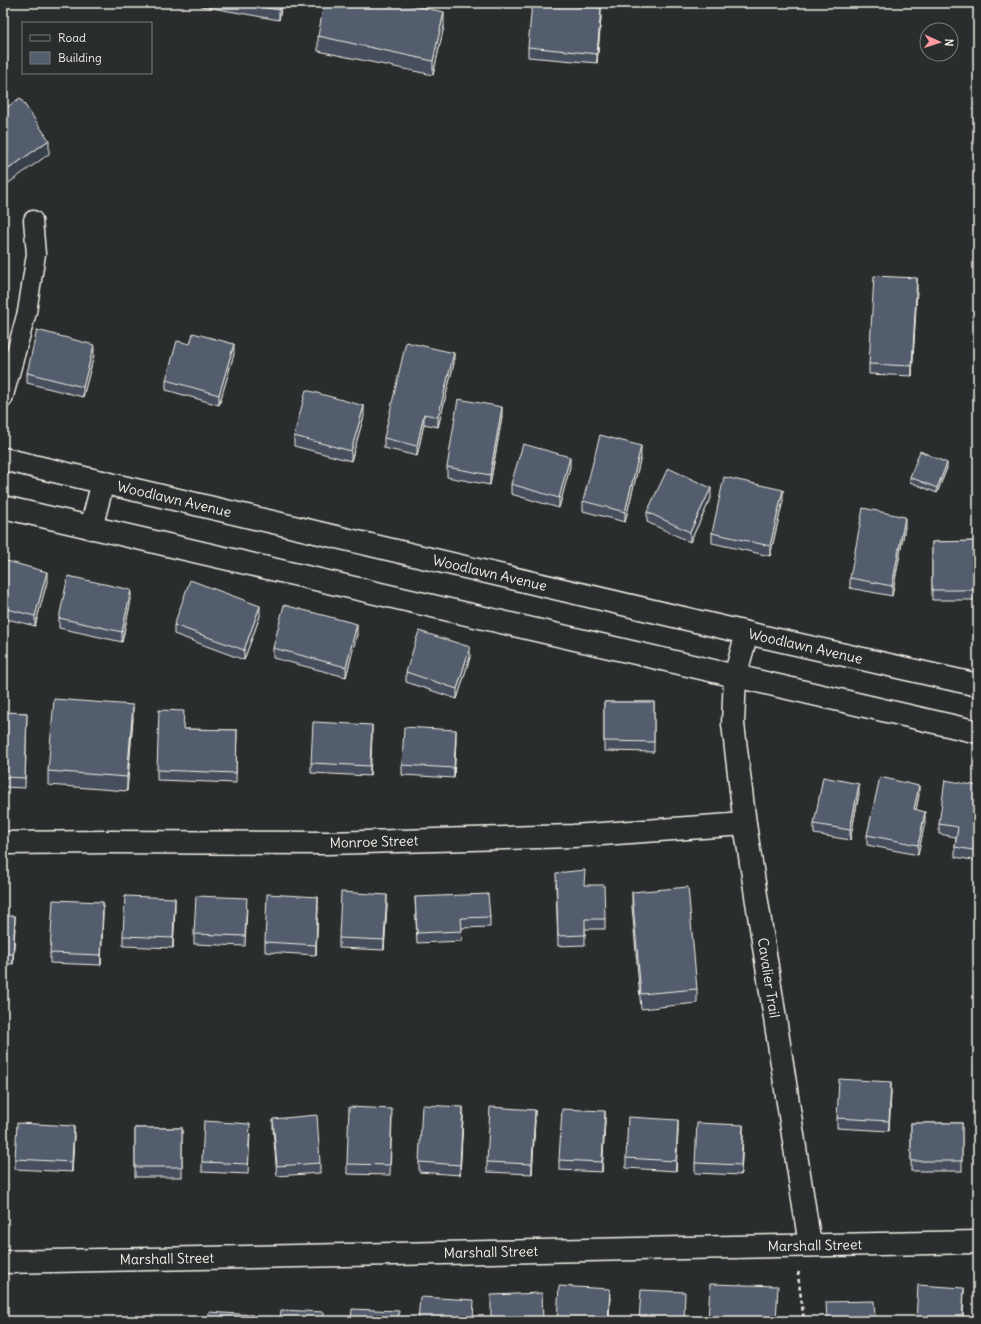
<svg xmlns="http://www.w3.org/2000/svg" width="981" height="1324" font-family="Delius,sans-serif">
	<style>
		.lines { fill: none; stroke-linecap: round; stroke-linejoin: round }
		.service-casing { stroke: #f4f1e8; stroke-width: 21 }
		.minor-casing { stroke: #f4f1e8; stroke-width: 25 }
		.path { stroke: #f4f1e8; stroke-width: 2.5; stroke-dasharray: 4 3; stroke-linecap: butt }
		.service { stroke: #2a2d2e; stroke-width: 18 }
		.minor { stroke: #2a2d2e; stroke-width: 22 }
		.wall { fill: #47505e; stroke: #f4f1e8 }
		.shaded-wall { fill: #39414c; stroke: #f4f1e8 }
		.building { fill: #525d6d; stroke: #f4f1e8 }
		.labels { text-anchor: middle; stroke-width: 3; stroke-linejoin: round; paint-order: stroke }
		.street-label { font-size: 14px; fill: #f4f1e8; stroke: #2a2d2e }
	</style>
	<rect width="100%" height="100%" fill="#2a2d2e"/>
	<filter id="ink" filterUnits="userSpaceOnUse"><feTurbulence type="fractalNoise" baseFrequency=".025" numOctaves="2"/><feDisplacementMap in="SourceGraphic" scale="8" xChannelSelector="R" yChannelSelector="G"/><feConvolveMatrix kernelMatrix="1 2 1 2 8 2 1 2 1" color-interpolation-filters="sRGB"/></filter>
	<g filter="url(#ink)">
		<g class="lines">
			<g class="service-casing">
				<path id="service" d="M3 399 27 312 36 254 33 220"/>
			</g>
			<g class="minor-casing">
				<g id="minor">
					<path id="s1" d="M3 459 747 633 978 685"/>
					<path d="M3 507 978 732"/>
					<path d="M91 528 103 482"/>
					<path id="s2" d="M747 633 735 676 733 724 745 824 810 1245"/>
					<path id="s3" d="M3 843 107 842 327 843 573 836 745 824"/>
					<path id="s4" d="M3 1262 978 1242"/>
				</g>
			</g>
			<path class="path" d="M799 1272 798 1275 804 1321"/>
			<use href="#service" class="service"/>
			<use href="#minor" class="minor"/>
		</g>
		<g class="wall">
			<path d="M201 3H282L279 20 201 6Z"/>
			<path d="M601 18 597 63 528 57V47Z"/>
			<path d="M444 26 433 75 318 51V36Z"/>
			<path d="M917 288 912 376 869 374V364Z"/>
			<path d="M190 344 234 354 219 405 166 390V380Z"/>
			<path d="M94 355 83 397 27 383V373Z"/>
			<path d="M454 363 438 427 424 424 417 456 384 448V438Z"/>
			<path d="M364 416 351 461 294 446V436Z"/>
			<path d="M502 417 490 485 447 477V467Z"/>
			<path d="M641 456 625 522 583 511V501Z"/>
			<path d="M570 467 559 508 511 494V484Z"/>
			<path d="M947 468 937 493 910 482V477Z"/>
			<path d="M711 498 690 542 647 522V512Z"/>
			<path d="M783 500 770 556 712 543V533Z"/>
			<path d="M905 527 892 596 850 588V578Z"/>
			<path d="M978 541V600H932V542Z"/>
			<path d="M3 560 47 582 35 626 3 618Z"/>
			<path d="M131 600 122 642 59 628V618Z"/>
			<path d="M260 616 244 660 174 634V625Z"/>
			<path d="M357 634 346 677 273 658V648Z"/>
			<path d="M470 657 457 699 406 682V672Z"/>
			<path d="M604 702H654V752L604 751Z"/>
			<path d="M3 712 27 713 25 788 3 787Z"/>
			<path d="M133 719 127 791 48 785V771Z"/>
			<path d="M184 729 237 730 236 783 157 780V770Z"/>
			<path d="M372 735 370 776 311 773V763Z"/>
			<path d="M456 740 454 778 402 775V765Z"/>
			<path d="M978 786V861L955 857V847L956 837 939 834V824Z"/>
			<path d="M859 794 850 840 814 834V824Z"/>
			<path d="M919 795 916 810 925 822 918 855 867 845V835Z"/>
			<path d="M556 883 584 885 605 919V929H585V945L558 946Z"/>
			<path d="M632 892 697 989V1003L641 1009 632 907Z"/>
			<path d="M415 897 490 917V927L461 928 462 941 417 943Z"/>
			<path d="M387 905 384 950 339 948V938Z"/>
			<path d="M318 907 316 955 265 952V942Z"/>
			<path d="M175 908 173 948 123 946V936Z"/>
			<path d="M247 908 245 946 194 944V934Z"/>
			<path d="M103 912 101 965 50 963V953Z"/>
			<path d="M3 916 15 926 13 964H3Z"/>
			<path d="M891 1092 889 1131 837 1128V1118Z"/>
			<path d="M463 1117 460 1175 419 1172V1162Z"/>
			<path d="M273 1119 320 1163V1173L277 1176 273 1129Z"/>
			<path d="M392 1119 390 1175 347 1174V1164Z"/>
			<path d="M535 1120 532 1174 487 1172V1162Z"/>
			<path d="M605 1121 602 1172 559 1170V1160Z"/>
			<rect x="911" y="1123" width="51" height="48"/>
			<rect x="135" y="1128" width="47" height="49"/>
			<path d="M678 1130 676 1171 626 1168V1158Z"/>
			<path d="M250 1134 248 1174 202 1172V1162Z"/>
			<path d="M743 1135 741 1175 695 1173V1163Z"/>
			<path d="M74 1136 72 1172 15 1169V1159Z"/>
		</g>
		<g class="shaded-wall">
			<path d="M280 3H282L279 20V10Z"/>
			<path d="M601 8V18L597 63V54Z"/>
			<path d="M444 12V26L433 75V61Z"/>
			<path d="M49 140V154L3 187V173Z"/>
			<path d="M917 278V288L912 376V366Z"/>
			<path d="M234 344V354L219 405V395Z"/>
			<path d="M94 345V355L83 397V387Z"/>
			<path d="M454 353V363L438 427V417Z"/>
			<path d="M364 406V416L351 461V451Z"/>
			<path d="M502 407V417L490 485V475Z"/>
			<path d="M424 414V424L417 456V446Z"/>
			<path d="M641 446V456L625 522V512Z"/>
			<path d="M570 457V467L559 508V498Z"/>
			<path d="M947 463V468L937 493V488Z"/>
			<path d="M711 488V498L690 542V532Z"/>
			<path d="M783 490V500L770 556V546Z"/>
			<path d="M905 517V527L892 596V586Z"/>
			<path d="M47 572V582L35 626V616Z"/>
			<path d="M131 590V600L122 642V632Z"/>
			<path d="M260 606V616L244 660V650Z"/>
			<path d="M357 624V634L346 677V667Z"/>
			<path d="M470 647V657L457 699V689Z"/>
			<path d="M133 705V719L127 791V777Z"/>
			<path d="M372 725V735L370 776V766Z"/>
			<path d="M456 730V740L454 778V768Z"/>
			<path d="M859 784V794L850 840V830Z"/>
			<path d="M919 786V795L914 819V809Z"/>
			<path d="M925 812V822L918 855V845Z"/>
			<path d="M387 895V905L384 950V940Z"/>
			<path d="M318 897V907L316 955V945Z"/>
			<path d="M175 898V908L173 948V938Z"/>
			<path d="M103 902V912L101 965V955Z"/>
			<path d="M15 916V926L13 964V954Z"/>
			<path d="M891 1082V1092L889 1131V1121Z"/>
			<path d="M463 1107V1117L460 1175V1165Z"/>
			<path d="M535 1110V1120L532 1174V1164Z"/>
			<path d="M605 1111V1121L602 1172V1162Z"/>
			<path d="M678 1120V1130L676 1171V1161Z"/>
			<path d="M743 1125V1135L741 1175V1165Z"/>
			<path d="M74 1126V1136L72 1172V1162Z"/>
			<path d="M964 1288 963 1321H962Z"/>
			<path d="M610 1289V1299L609 1321H608Z"/>
		</g>
		<g class="building">
			<path d="M240 3H280L279 10Z"/>
			<path d="M324 3H401L444 12 433 61 318 36Z"/>
			<path d="M532 3H547L601 8 597 54 528 47Z"/>
			<path d="M20 98 49 140 3 173V110Z"/>
			<path d="M874 276 917 278 912 366 869 364Z"/>
			<path d="M37 330 94 345 83 387 27 373Z"/>
			<path d="M193 333 234 344 219 395 166 380 177 341 190 344Z"/>
			<path d="M406 342 454 353 438 417 424 414 417 446 384 438Z"/>
			<path d="M306 390 364 406 351 451 294 436Z"/>
			<path d="M458 399 502 407 490 475 447 467Z"/>
			<path d="M600 435 641 446 625 512 583 501Z"/>
			<path d="M523 444 570 457 559 498 511 484Z"/>
			<path d="M920 451 947 463 937 488 910 477Z"/>
			<path d="M668 468 711 488 690 532 647 512Z"/>
			<path d="M724 477 783 490 770 546 712 533Z"/>
			<path d="M863 508 905 517 892 586 850 578Z"/>
			<path d="M978 541V590H932V542Z"/>
			<path d="M3 560 47 572 35 616 3 608Z"/>
			<path d="M68 576 131 590 122 632 59 618Z"/>
			<path d="M190 580 260 606 244 650 174 625Z"/>
			<path d="M284 605 357 624 346 667 273 648Z"/>
			<path d="M419 631 470 647 457 689 406 672Z"/>
			<path d="M54 699 133 705 127 777 48 771Z"/>
			<path d="M604 702H654V742L604 741Z"/>
			<path d="M159 710 184 711 183 729 237 730 236 773 157 770Z"/>
			<path d="M3 712 27 713 25 778 3 777Z"/>
			<path d="M313 722 372 725 370 766 311 763Z"/>
			<path d="M404 727 456 730 454 768 402 765Z"/>
			<path d="M823 777 859 784 850 830 814 824Z"/>
			<path d="M880 777 919 786 914 809 925 812 918 845 867 835Z"/>
			<path d="M945 780 978 786V851L955 847 958 827 939 824Z"/>
			<path d="M585 870 584 885H604L605 919H585V935L558 936 556 873Z"/>
			<path d="M688 887 697 989 641 994 632 892Z"/>
			<path d="M341 892 387 895 384 940 339 938Z"/>
			<path d="M267 894 318 897 316 945 265 942Z"/>
			<path d="M488 894 490 917 461 918 462 931 417 933 415 897Z"/>
			<path d="M125 896 175 898 173 938 123 936Z"/>
			<path d="M196 896 247 898 245 936 194 934Z"/>
			<path d="M53 900 103 902 101 955 50 953Z"/>
			<path d="M3 916H15L13 954H3Z"/>
			<path d="M839 1079 891 1082 889 1121 837 1118Z"/>
			<path d="M422 1105 463 1107 460 1165 419 1162Z"/>
			<path d="M349 1107 392 1109 390 1165 347 1164Z"/>
			<path d="M490 1107 535 1110 532 1164 487 1162Z"/>
			<path d="M562 1109 605 1111 602 1162 559 1160Z"/>
			<path d="M317 1115 320 1163 277 1166 273 1119Z"/>
			<path d="M628 1117 678 1120 676 1161 626 1158Z"/>
			<path d="M204 1121 250 1124 248 1164 202 1162Z"/>
			<path d="M17 1123 74 1126 72 1162 15 1159Z"/>
			<path d="M697 1123 743 1125 741 1165 695 1163Z"/>
			<rect x="911" y="1123" width="51" height="38"/>
			<rect x="135" y="1128" width="47" height="39"/>
			<path d="M710 1284 778 1286 776 1321H708Z"/>
			<path d="M918 1285 964 1288 962 1321H916Z"/>
			<path d="M559 1286 610 1289 608 1321H557Z"/>
			<path d="M641 1290 685 1292 684 1321H639Z"/>
			<path d="M542 1293 543 1321H491V1295Z"/>
			<path d="M420 1297 474 1300 473 1321H418Z"/>
			<path d="M874 1301 875 1318 888 1317V1321H827L826 1302Z"/>
			<path d="M352 1309 399 1311 398 1321H351Z"/>
			<path d="M281 1310 324 1312V1321H280Z"/>
			<path d="M209 1312 253 1315V1321H208Z"/>
			<path d="M140 1318 182 1320 181 1321H139Z"/>
			<path d="M3 1320 34 1321H3Z"/>
		</g>
	</g>
	<g class="labels">
		<g class="street-label">
			<text dy="5" stroke="none"><textPath href="#s1" startOffset="176">Woodlawn Avenue</textPath></text>
			<text dy="5" stroke="none"><textPath href="#s1" startOffset="500">Woodlawn Avenue</textPath></text>
			<text dy="5" stroke="none"><textPath href="#s1" startOffset="824">Woodlawn Avenue</textPath></text>
			<text dy="5" stroke="none"><textPath href="#s3" startOffset="371">Monroe Street</textPath></text>
			<text dy="5" stroke="none"><textPath href="#s2" startOffset="349">Cavalier Trail</textPath></text>
			<text dy="5" stroke="none"><textPath href="#s4" startOffset="812">Marshall Street</textPath></text>
			<text dy="5" stroke="none"><textPath href="#s4" startOffset="488">Marshall Street</textPath></text>
			<text dy="5" stroke="none"><textPath href="#s4" startOffset="164">Marshall Street</textPath></text>
		</g>
	</g>
	<rect width="981" height="1324" fill="none" stroke="#2a2d2e" stroke-width="16"/>
	<rect x="8" y="8" width="965" height="1308" fill="none" stroke="#f4f1e8" stroke-width="1.5" filter="url(#ink)"/>
	<rect x="22" y="22" width="130" height="52" fill="#2a2d2e" stroke="#7b7b78"/>
	<rect x="30" y="35" width="20" height="6" fill="#2a2d2e" stroke="#7b7b78"/>
	<text x="58" y="42" font-size="12" fill="#f4f1e8">Road</text>
	<rect x="30" y="52" width="20" height="12" fill="#525d6d" stroke="#7b7b78"/>
	<text x="58" y="62" font-size="12" fill="#f4f1e8">Building</text>
	<g transform="translate(939 42) rotate(93)"><circle r="19" fill="#2a2d2e" stroke="#7b7b78"/>
	<path d="M0-3L7 15L0 10L-7 15Z" fill="#ff9aa2"/>
	<text y="-6" font-size="11" font-weight="bold" text-anchor="middle" fill="#f4f1e8">N</text>
	</g>
</svg>
